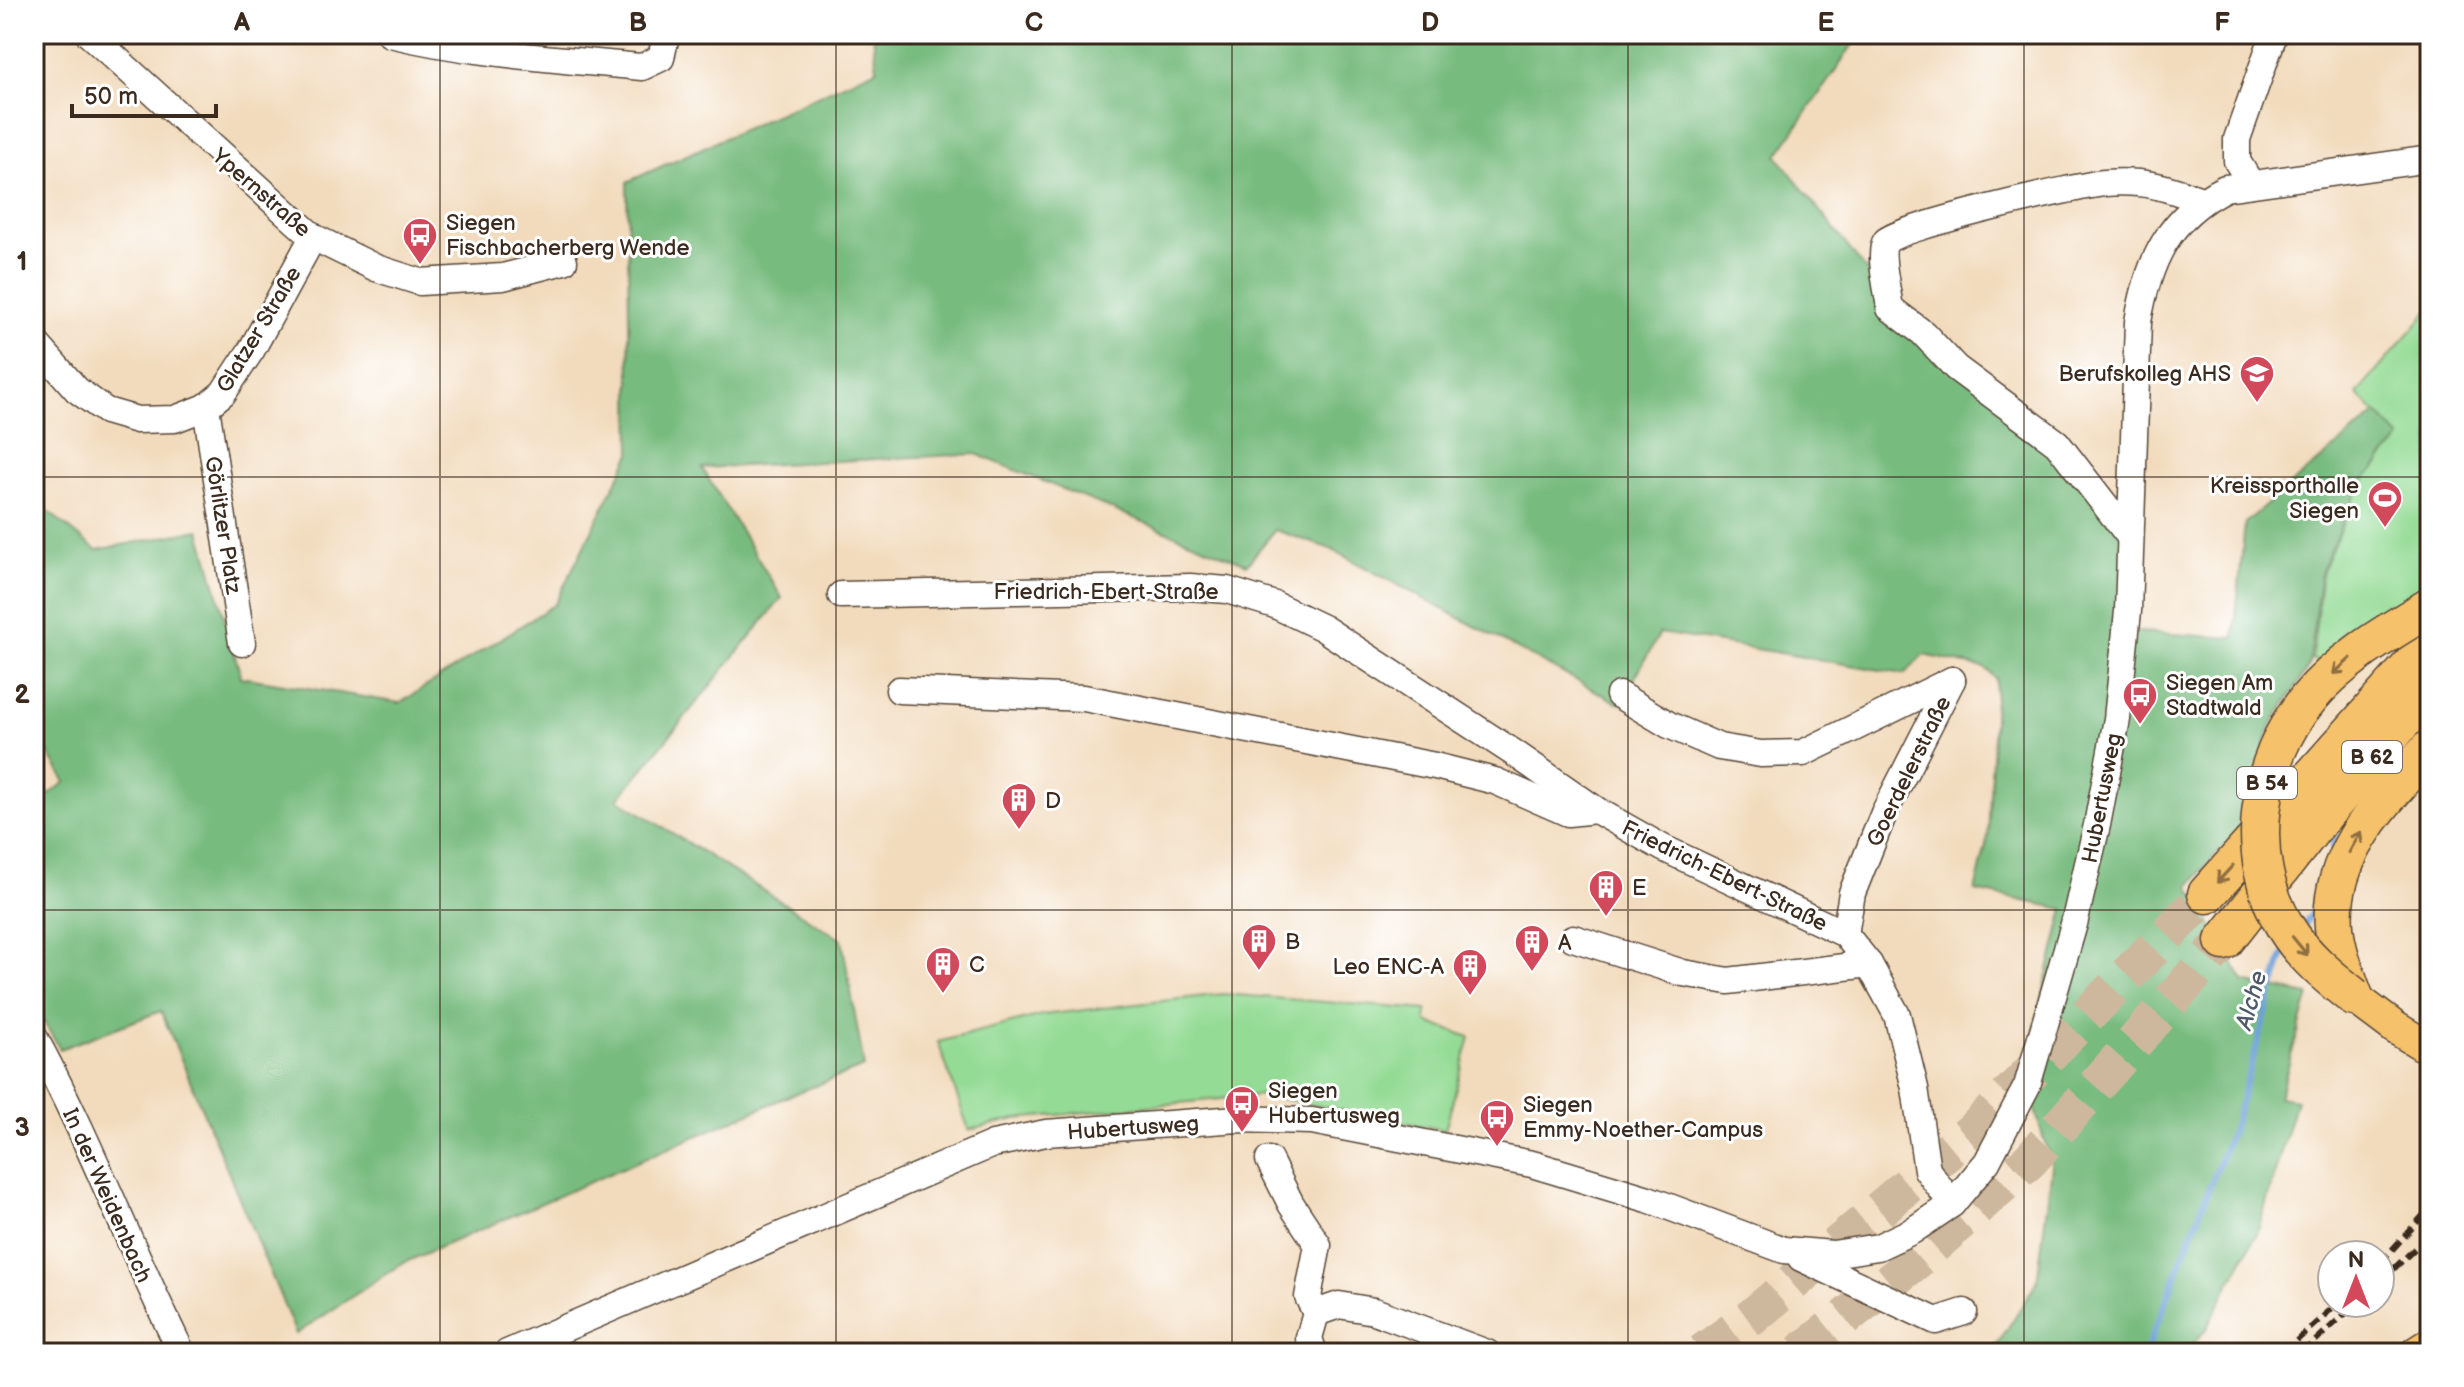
<svg xmlns="http://www.w3.org/2000/svg" width="2464" height="1387" font-family="'Balsamiq Sans',sans-serif">
	<style>
		.green { fill: #94db95; stroke: #68825a; stroke-width: 2 }
		.forest { fill: #77bb7e; stroke: #59724e; stroke-width: 2 }
		.lines { fill: none; stroke-linecap: round; stroke-linejoin: round }
		.stream { stroke: #6ea1d9; stroke-width: 6 }
		.highway-tunnel { stroke: #cdb89d; stroke-width: 38; stroke-dasharray: 38 19; stroke-linecap: butt }
		.minor-casing { stroke: #564536; stroke-width: 29 }
		.major-casing { stroke: #564536; stroke-width: 35 }
		.highway-casing { stroke: #564536; stroke-width: 41 }
		.minor { stroke: #fff; stroke-width: 26 }
		.major { stroke: #f5c16b; stroke-width: 32 }
		.highway { stroke: #f5c16b; stroke-width: 38 }
		.rail { stroke: #3b2a1e; stroke-width: 6; stroke-dasharray: 12 6; stroke-linecap: butt }
		.highway-bridge-casing { stroke: #564536; stroke-width: 41; stroke-linecap: butt }
		.highway-bridge { stroke: #f5c16b; stroke-width: 38 }
		.oneway { stroke: #8f6e41 }
		.grid { fill: none; stroke: #3b2a1e; stroke-width: 2; stroke-opacity: 0.55 }
		.labels { text-anchor: middle; stroke-width: 6; stroke-linejoin: round; paint-order: stroke }
		.shield { fill: #fff; stroke: #766a62; stroke-width: 2 }
		.shield-label { font-size: 20px; font-weight: bold; fill: #3b2a1e }
		.street-label { font-size: 22px; fill: #3b2a1e; stroke: #fff }
		.poi-label { font-size: 22px; fill: #3b2a1e; stroke: #fff; text-anchor: start }
		.water-label { font-size: 24px; font-style: italic; fill: #4f5a69; stroke: #fff }
		.neatline { fill: none; stroke: #3b2a1e; stroke-width: 3 }
		.grid-label { font-size: 26px; text-anchor: middle; font-weight: bold; fill: #3b2a1e }
	</style>
	<rect width="100%" height="100%" fill="#fff"/>
	<filter id="ink" filterUnits="userSpaceOnUse"><feTurbulence type="fractalNoise" baseFrequency=".0125" numOctaves="2"/><feDisplacementMap in="SourceGraphic" scale="16" xChannelSelector="R" yChannelSelector="G"/><feConvolveMatrix kernelMatrix="1 2 1 2 8 2 1 2 1" color-interpolation-filters="sRGB"/></filter>
	<filter id="wash" filterUnits="userSpaceOnUse"><feTurbulence type="fractalNoise" baseFrequency=".006" numOctaves="4" result="noise"/><feDisplacementMap in="SourceGraphic" scale="32" xChannelSelector="R" yChannelSelector="G"/><feGaussianBlur stdDeviation="1.8" result="paint"/><feColorMatrix in="noise" values="0 0 0 0 0 0 0 0 0 0 0 0 0 0 0 0 0 1.4 0 .05"/><feComposite in="paint" operator="in"/></filter>
	<g filter="url(#wash)">
		<rect width="100%" height="100%" fill="#f2dbbd"/>
		<g class="green">
			<path d="M2430 309V580L2393 616 2330 667 2312 659 2322 571 2359 486 2400 439 2357 394Z"/>
			<path d="M1223 994 1427 1010 1426 1022 1470 1037 1445 1130 1261 1095 1016 1119 969 1130 938 1042 1042 1015Z"/>
		</g>
		<path class="forest" d="M873 34H1860L1777 156 1912 329 2125 502 2123 634 2139 632 2234 638 2245 523 2377 413 2401 438 2359 486 2321 571 2309 666 2271 726 2239 828 2189 886 2244 982 2309 995 2279 1097 2296 1100 2258 1231 2206 1329 2186 1353H1992L2037 1282 2052 1167 2024 1072 2064 909 1975 891 1988 837 1996 679 1985 668 1924 655 1904 674 1660 633 1620 704 1331 549 1275 530 1247 564 976 454 702 468 782 598 618 799 842 940 864 1067 791 1095 401 1264 296 1334 161 1011 60 1049 34 1006V805L66 782 34 730V500L96 550 200 530 241 677 400 703 555 604 631 453 627 182 877 69Z"/>
		<g class="lines">
			<g class="stream">
				<path d="M2332 847 2338 823"/>
				<path d="M2302 928 2318 904"/>
				<path d="M2146 1353 2235 1121 2282 958 2287 951"/>
			</g>
		</g>
	</g>
	<g filter="url(#ink)">
		<g class="lines">
			<g class="highway-tunnel">
				<path d="M1702 1353 1752 1317 1977 1127 2207 894"/>
				<path d="M1800 1353 1916 1261 2030 1160 2224 941"/>
			</g>
			<g class="minor-casing">
				<g id="minor">
					<path d="M89 34 313 237 376 268 420 282 503 277 564 261"/>
					<path d="M390 34C473 54 558 59 642 67L661 58 665 40 661 34"/>
					<path d="M2251 184 2237 161V139L2274 34"/>
					<path d="M34 341 77 390 106 411 137 420 175 419 206 407 223 393 252 349 313 237"/>
					<path d="M206 407 242 643"/>
					<path d="M2130 537 2057 443 1956 368 1923 333 1890 308C1888 293 1878 252 1886 241 1896 228 2079 185 2105 183 2144 180 2166 187 2201 200"/>
					<path d="M841 595 1190 587 1227 590 1275 605 1323 628 1517 755 1596 810 1663 848 1845 934 1869 964 1897 1015 1915 1088 1927 1170 1952 1204"/>
					<path d="M899 690 1084 698 1435 766 1495 781 1568 813 1596 810"/>
					<path d="M1619 695 1669 725 1719 747 1761 754 1803 753 1952 680"/>
					<path d="M1845 934 1852 893 1884 813 1952 680"/>
					<path d="M1573 938 1683 973 1728 981 1869 964"/>
					<path d="M34 1037C90 1139 130 1249 182 1353"/>
					<path d="M1269 1160 1291 1204 1318 1245 1308 1297 1316 1313 1309 1338 1314 1353"/>
					<path d="M1801 1258 1936 1321 1964 1312"/>
					<path d="M1316 1313 1339 1305 1374 1311 1487 1353"/>
					<path d="M507 1353 993 1144 1046 1133 1238 1119 1312 1121 1532 1164 1648 1199 1784 1250 1833 1254 1878 1247 1912 1231 1952 1204 1987 1162 2027 1086 2074 924 2097 825 2117 719 2128 611 2138 322C2148 262 2168 217 2225 188L2430 159"/>
				</g>
			</g>
			<g class="major-casing">
				<g id="major">
					<path d="M2354 997 2394 1027 2430 1049"/>
					<path d="M2416 1353 2430 1344"/>
				</g>
			</g>
			<g class="highway-casing">
				<g id="highway">
					<path d="M2207 894 2430 645"/>
					<path d="M2224 941 2315 825 2430 689"/>
					<path d="M2354 997C2346 975 2336 951 2334 927 2328 853 2385 799 2430 749"/>
				</g>
			</g>
			<use href="#minor" class="minor"/>
			<use href="#major" class="major"/>
			<use href="#highway" class="highway"/>
			<g class="rail">
				<path d="M2380 1263 2430 1208"/>
				<path d="M2380 1282 2430 1234"/>
				<path d="M2283 1353 2338 1303"/>
				<path d="M2302 1353 2357 1303"/>
			</g>
			<g class="highway-bridge-casing">
				<path id="highway-bridge" d="M2354 997C2329 977 2303 956 2286 928 2242 858 2257 760 2308 699 2341 659 2387 633 2430 607"/>
			</g>
			<use href="#highway-bridge" class="highway-bridge"/>
		</g>
		<defs><path id="oneway-shaft" d="M-6 0H5M1.5-3L5.5 0L1.5 3" fill="none" stroke-width="1.6" stroke-linecap="round" stroke-linejoin="round" transform="scale(2)"/></defs>
		<g class="oneway">
			<use href="#oneway-shaft" transform="translate(2342 666) rotate(138)"/>
			<use href="#oneway-shaft" transform="translate(2355 842) rotate(-61)"/>
			<use href="#oneway-shaft" transform="translate(2225 874) rotate(132)"/>
			<use href="#oneway-shaft" transform="translate(2300 946) rotate(51)"/>
		</g>
	</g>
	<path class="grid" d="M440 34V1353M836 34V1353M1232 34V1353M1628 34V1353M2024 34V1353M34 477H2430M34 910H2430"/>
	<defs>
		<g id="bus-pin" transform="scale(1.8)"><path d="M0 17L-7.5 6A9.5 9.5 0 1 1 7.5 6Z" fill="#d1495b" stroke="#fff"/><path d="M-5-6H5V4H4V6H2V4H-2V6H-4V4H-5ZM-3.5-4V0h7V-4ZM-3.5 1.2v1.5H-2V1.2ZM2 1.2v1.5H3.5V1.2Z" fill="#fff"/></g>
		<g id="school-pin" transform="scale(1.8)"><path d="M0 17L-7.5 6A9.5 9.5 0 1 1 7.5 6Z" fill="#d1495b" stroke="#fff"/><path d="M0-5L7-2L0 1L-7-2ZM-4 1L0 2.5L4 1V4Q0 6-4 4Z" fill="#fff"/></g>
		<g id="stadium-pin" transform="scale(1.8)"><path d="M0 17L-7.5 6A9.5 9.5 0 1 1 7.5 6Z" fill="#d1495b" stroke="#fff"/><path d="M0-5a6.5 5 0 1 0 0 10a6.5 5 0 1 0 0-10ZM-3.5-1.8h7v3.6h-7Z" fill="#fff"/></g>
		<g id="building-pin" transform="scale(1.8)"><path d="M0 17L-7.5 6A9.5 9.5 0 1 1 7.5 6Z" fill="#d1495b" stroke="#fff"/><path d="M-4-6H4V6H1V3H-1V6H-4ZM-2.5-4.3h1.7v1.8h-1.7ZM.8-4.3h1.7v1.8H.8ZM-2.5-1h1.7V.8h-1.7ZM.8-1h1.7V.8H.8Z" fill="#fff"/></g>
	</defs>
	<g fill-rule="evenodd">
		<use href="#bus-pin" x="420" y="235"/>
		<use href="#school-pin" x="2257" y="373"/>
		<use href="#stadium-pin" x="2385" y="498"/>
		<use href="#bus-pin" x="2140" y="695"/>
		<use href="#building-pin" x="1019" y="800"/>
		<use href="#building-pin" x="1606" y="887"/>
		<use href="#building-pin" x="1259" y="941"/>
		<use href="#building-pin" x="1532" y="942"/>
		<use href="#building-pin" x="943" y="964"/>
		<use href="#building-pin" x="1470" y="966"/>
		<use href="#bus-pin" x="1242" y="1103"/>
		<use href="#bus-pin" x="1497" y="1117"/>
	</g>
	<g class="labels">
		<g class="shield">
			<rect x="2342" y="741" width="60" height="32" rx="6"/>
			<rect x="2237" y="767" width="60" height="32" rx="6"/>
		</g>
		<g class="shield-label">
			<text x="2372" y="764">B 62</text>
			<text x="2267" y="790">B 54</text>
		</g>
		<g class="street-label">
			<text transform="translate(262 192) rotate(41)" y="8">Ypernstraße</text>
			<text transform="translate(258 329) rotate(-59)" y="8">Glatzer Straße</text>
			<text transform="translate(224 525) rotate(81)" y="8">Görlitzer Platz</text>
			<text x="1106" y="599">Friedrich-Ebert-Straße</text>
			<text transform="translate(1908 771) rotate(-64)" y="8">Goerdelerstraße</text>
			<text transform="translate(2101 798) rotate(-79)" y="8">Hubertusweg</text>
			<text transform="translate(1725 875) rotate(26)" y="8">Friedrich-Ebert-Straße</text>
			<text transform="translate(1133 1127) rotate(-4)" y="8">Hubertusweg</text>
			<text transform="translate(108 1195) rotate(66)" y="8">In der Weidenbach</text>
		</g>
		<g class="poi-label">
			<text x="446" y="230">Siegen<tspan x="446" dy="25">Fischbacherberg Wende</tspan></text>
			<text x="2231" y="381" text-anchor="end">Berufskolleg AHS</text>
			<text x="2359" y="493" text-anchor="end">Kreissporthalle<tspan x="2359" dy="25">Siegen</tspan></text>
			<text x="2166" y="690">Siegen Am<tspan x="2166" dy="25">Stadtwald</tspan></text>
			<text x="1045" y="808">D</text>
			<text x="1632" y="895">E</text>
			<text x="1285" y="949">B</text>
			<text x="1558" y="950">A</text>
			<text x="969" y="972">C</text>
			<text x="1444" y="974" text-anchor="end">Leo ENC-A</text>
			<text x="1268" y="1098">Siegen<tspan x="1268" dy="25">Hubertusweg</tspan></text>
			<text x="1523" y="1112">Siegen<tspan x="1523" dy="25">Emmy-Noether-Campus</tspan></text>
		</g>
		<g class="water-label">
			<text transform="translate(2251 1000) rotate(-74)" y="8">Alche</text>
		</g>
	</g>
	<rect width="2464" height="1387" fill="none" stroke="#fff" stroke-width="88"/>
	<g transform="translate(2356 1279)"><circle r="38" fill="#ffffff" stroke="#b1aaa5" stroke-width="2"/>
	<path d="M0-6L14 30L0 20L-14 30Z" fill="#d1495b"/>
	<text y="-12" font-size="22" font-weight="bold" text-anchor="middle" fill="#3b2a1e">N</text>
	</g>
	<path d="M72 104v12h144v-12" fill="none" stroke="#3b2a1e" stroke-width="4"/>
	<text x="84" y="104" font-size="24" fill="#3b2a1e" stroke="#ffffff" stroke-width="6" paint-order="stroke">50 m</text>
	<rect x="44" y="44" width="2376" height="1299" class="neatline"/>
	<g class="grid-label">
		<text x="242" y="31">A</text>
		<text x="638" y="31">B</text>
		<text x="1034" y="31">C</text>
		<text x="1430" y="31">D</text>
		<text x="1826" y="31">E</text>
		<text x="2222" y="31">F</text>
		<text x="22" y="270">1</text>
		<text x="22" y="703">2</text>
		<text x="22" y="1136">3</text>
	</g>
</svg>
